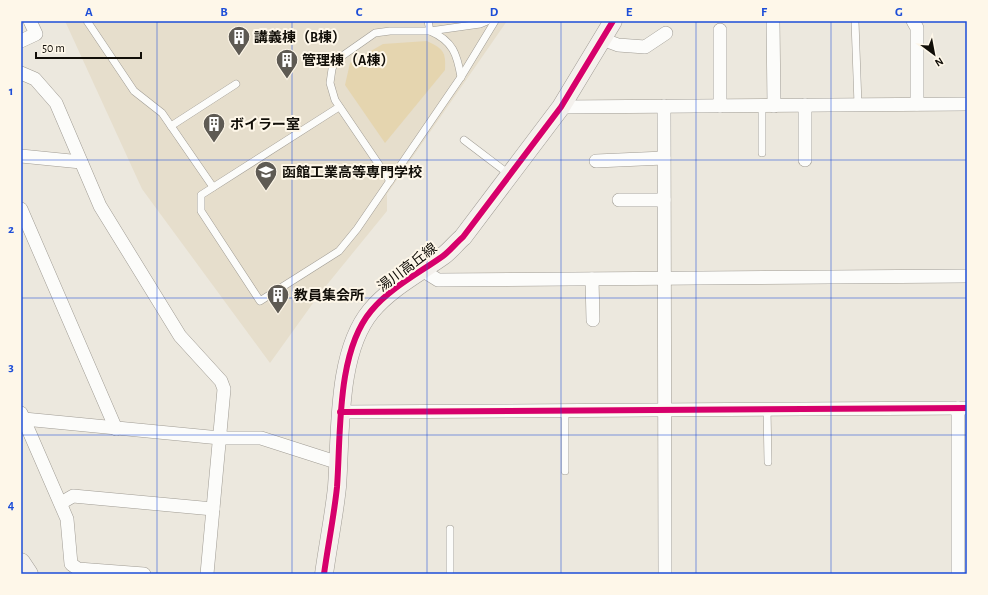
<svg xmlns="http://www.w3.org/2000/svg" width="988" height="595" font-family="'Alegreya Sans','Noto Sans JP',sans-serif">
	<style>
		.built { fill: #e6decc }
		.green { fill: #e5d5af }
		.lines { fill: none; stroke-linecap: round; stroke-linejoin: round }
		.lane-casing { stroke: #a09c94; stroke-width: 8 }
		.street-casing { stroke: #a09c94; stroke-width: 14 }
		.secondary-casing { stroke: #a09c94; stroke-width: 19 }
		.lane { stroke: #fcfcfa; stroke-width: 7 }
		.street { stroke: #fcfcfa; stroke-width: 13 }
		.secondary { stroke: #f4f1ed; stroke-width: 18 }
		.cycleway-casing { stroke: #fef7e9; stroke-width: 8 }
		.cycleway { stroke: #d6006c; stroke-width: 6 }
		.grid { fill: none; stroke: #1d4ed8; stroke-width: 1; stroke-opacity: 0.55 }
		.labels { text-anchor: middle; stroke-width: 4; stroke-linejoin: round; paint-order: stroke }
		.poi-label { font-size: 14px; font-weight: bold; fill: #110e08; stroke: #fef7e9; text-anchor: start }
		.street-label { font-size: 14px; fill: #110e08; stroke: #fef7e9 }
		.neatline { fill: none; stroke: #1d4ed8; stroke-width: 1.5 }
		.grid-label { font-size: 13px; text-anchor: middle; font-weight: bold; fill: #1d4ed8 }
	</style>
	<rect width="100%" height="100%" fill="#ece8de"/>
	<path class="built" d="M65 21H507L387 194V211L321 292 270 363 142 189Z"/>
	<path class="green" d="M427 41C443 49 446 51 445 70L385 143 345 85 350 63 383 44Z"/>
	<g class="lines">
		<g class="lane-casing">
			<g id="lane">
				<path d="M87 21 134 91 162 113 213 187"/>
				<path d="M428 21 430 31C453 41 457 54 461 77"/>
				<path d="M855 21 858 105"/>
				<path d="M762 105V153"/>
				<path d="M339 107 201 195V211L260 301 339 251 357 229 461 77 495 21"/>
				<path d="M171 126 236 84"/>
				<path d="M464 140 510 175"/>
				<path d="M390 181 335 100 330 83 332 69 335 61 375 33 390 31H430L480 24 487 21"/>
				<path d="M767 409 768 462"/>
				<path d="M565 410V471"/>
				<path d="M450 529V574"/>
			</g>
		</g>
		<g class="street-casing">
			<g id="street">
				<path d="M773 21 774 106"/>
				<path d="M913 21 917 28V104"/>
				<path d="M720 30V106"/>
				<path d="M602 39 618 45 645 47 666 33"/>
				<path d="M21 41 36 34 30 21"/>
				<path d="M21 73 35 79 56 103 100 206 180 336 221 381 224 389 207 574"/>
				<path d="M664 106 665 574"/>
				<path d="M561 107 967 104"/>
				<path d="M21 156 81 162"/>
				<path d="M805 160V105"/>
				<path d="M596 161 664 158"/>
				<path d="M619 200H664"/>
				<path d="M21 209 116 429"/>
				<path d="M422 270 438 280 967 276"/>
				<path d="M592 279 593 320"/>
				<path d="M958 408V574"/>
				<path d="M340 412 967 408"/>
				<path d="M21 413 67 519 71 564 78 569 144 574"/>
				<path d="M24 419 220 438H261L339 463"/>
				<path d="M61 503 73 496 213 509"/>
			</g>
		</g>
		<g class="secondary-casing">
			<g id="secondary">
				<path d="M21 562 29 574"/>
				<path d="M324 574C328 545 334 516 337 487 341 435 336 353 371 311 390 288 419 273 443 256 450 251 456 243 463 237L561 107 613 21"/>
			</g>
		</g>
		<use href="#lane" class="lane"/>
		<use href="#street" class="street"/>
		<use href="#secondary" class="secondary"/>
		<g class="cycleway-casing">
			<g id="cycleway">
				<path d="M340 412 967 408"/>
				<path d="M324 574C328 545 334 516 337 487 341 435 336 353 371 311 390 288 419 273 443 256 450 251 456 243 463 237L561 107 613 21"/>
			</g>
		</g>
		<use href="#cycleway" class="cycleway"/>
	</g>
	<path class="grid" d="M157 21V574M292 21V574M427 21V574M561 21V574M696 21V574M831 21V574M21 160H967M21 298H967M21 435H967"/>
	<defs>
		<g id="building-pin" transform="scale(1.15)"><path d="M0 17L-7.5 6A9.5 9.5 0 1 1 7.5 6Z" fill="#5e5a53" stroke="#fef7e9"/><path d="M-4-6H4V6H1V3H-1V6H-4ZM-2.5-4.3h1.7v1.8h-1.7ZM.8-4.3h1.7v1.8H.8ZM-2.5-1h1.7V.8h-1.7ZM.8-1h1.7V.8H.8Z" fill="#fff"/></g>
		<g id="university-pin" transform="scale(1.15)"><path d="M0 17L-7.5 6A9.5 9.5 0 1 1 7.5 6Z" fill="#5e5a53" stroke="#fef7e9"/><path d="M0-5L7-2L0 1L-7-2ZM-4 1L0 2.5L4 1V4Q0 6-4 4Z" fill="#fff"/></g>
	</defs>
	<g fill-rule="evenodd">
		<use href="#building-pin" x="239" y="37"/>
		<use href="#building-pin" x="287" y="60"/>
		<use href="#building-pin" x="214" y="124"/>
		<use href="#university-pin" x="266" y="172"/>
		<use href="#building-pin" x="278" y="295"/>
	</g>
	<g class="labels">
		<g class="poi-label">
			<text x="254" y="42">講義棟（B棟）</text>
			<text x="302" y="65">管理棟（A棟）</text>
			<text x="230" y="129">ボイラー室</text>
			<text x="282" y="177">函館工業高等専門学校</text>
			<text x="294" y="300">教員集会所</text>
		</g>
		<g class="street-label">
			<text transform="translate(407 267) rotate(-37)" y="5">湯川高丘線</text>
		</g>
	</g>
	<rect width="988" height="595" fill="none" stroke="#fef7e9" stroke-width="44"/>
	<g transform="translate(934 54) rotate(148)" stroke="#fef7e9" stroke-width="3" paint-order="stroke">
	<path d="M0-3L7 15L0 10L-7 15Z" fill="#110e08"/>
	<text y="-6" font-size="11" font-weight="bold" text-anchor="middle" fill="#110e08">N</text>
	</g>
	<path d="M36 52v6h105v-6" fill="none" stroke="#110e08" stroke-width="2"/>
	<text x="42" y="52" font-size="12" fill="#110e08" stroke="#fef7e9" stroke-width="3" paint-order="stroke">50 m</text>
	<rect x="22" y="22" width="944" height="551" class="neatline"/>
	<g class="grid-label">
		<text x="89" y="16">A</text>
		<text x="224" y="16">B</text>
		<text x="359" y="16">C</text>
		<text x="494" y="16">D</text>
		<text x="629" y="16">E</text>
		<text x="764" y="16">F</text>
		<text x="899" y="16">G</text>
		<text x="11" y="95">1</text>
		<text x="11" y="233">2</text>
		<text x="11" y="371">3</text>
		<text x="11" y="509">4</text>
	</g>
</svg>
